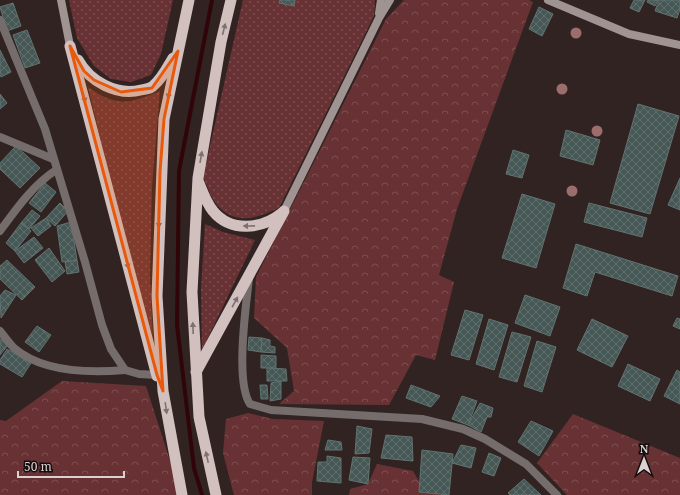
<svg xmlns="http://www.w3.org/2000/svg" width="680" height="495" font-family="'Noto Serif',serif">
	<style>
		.green { fill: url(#green-dots) }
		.forest { fill: url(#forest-crowns) }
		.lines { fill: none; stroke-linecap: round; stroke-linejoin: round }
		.stream { stroke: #300509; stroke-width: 4 }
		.building { fill: url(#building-cross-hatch); stroke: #617370 }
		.minor { stroke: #756d6c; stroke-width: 8 }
		.secondary { stroke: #a09493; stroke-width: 8 }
		.trunk { stroke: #d2c0bf; stroke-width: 11 }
		.tree { fill: #9c6d6d }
		.oneway { fill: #7d706f }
		.marked { fill: #e8590c; fill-opacity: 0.2; stroke: #e8590c; stroke-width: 3; stroke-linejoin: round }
	</style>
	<defs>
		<pattern id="green-dots" width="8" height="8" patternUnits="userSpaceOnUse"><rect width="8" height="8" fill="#683234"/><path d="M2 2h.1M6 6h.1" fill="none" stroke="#7d4f50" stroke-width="1.8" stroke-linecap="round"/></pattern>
		<pattern id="forest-crowns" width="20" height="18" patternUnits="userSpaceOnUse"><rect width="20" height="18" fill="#683234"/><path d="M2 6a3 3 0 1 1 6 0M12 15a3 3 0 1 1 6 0" fill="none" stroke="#7d4f50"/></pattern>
		<pattern id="building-cross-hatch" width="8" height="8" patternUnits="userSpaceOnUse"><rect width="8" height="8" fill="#465855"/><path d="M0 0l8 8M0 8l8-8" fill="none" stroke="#606f6c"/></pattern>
	</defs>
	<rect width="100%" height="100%" fill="#322323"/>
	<g class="green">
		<path d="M69 0H173L161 54 151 75 131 82 111 79 94 66 77 38Z"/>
		<path d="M243 0H375L374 16 279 208C257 218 236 226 217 205 211 198 207 185 203 177Z"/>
		<path d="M88 87C116 107 129 104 160 91L152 187 150 275 153 338 119 216Z"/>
		<path d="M205 224 223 232 255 240 202 350 201 289Z"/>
	</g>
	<g class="forest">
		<path d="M404 0H529L533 2 457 209 439 275 454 282 435 360 416 355 389 405 279 404 294 391 287 348 254 318 256 277 386 19Z"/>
		<path d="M62 381 146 386 181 495H0V420L6 421Z"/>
		<path d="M248 413 273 419 324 421 312 482V495H234L223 453 226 419Z"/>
		<path d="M573 414 680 458V495H567L537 463Z"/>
		<path d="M377 464 413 471 420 483 419 492 445 495H349L350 489 368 484Z"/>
	</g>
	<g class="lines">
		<path class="stream" d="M202 495 194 468 177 325 179 171 212 0"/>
	</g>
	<g class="building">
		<path d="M280 0H295L294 6 279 3Z"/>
		<path d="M634 0H645L639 12 630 8Z"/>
		<path d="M648 0H658L655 6 647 2Z"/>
		<path d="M659 0H680V9L677 18 655 11Z"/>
		<path d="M13 3 21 26 7 31 0 7Z"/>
		<path d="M539 7 553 14 542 36 529 29Z"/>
		<path d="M27 30 40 63 25 68 13 35Z"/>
		<path d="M0 50 11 72 1 77 0 75Z"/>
		<path d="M0 94 7 103 0 109Z"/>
		<path d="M638 104 679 116 650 214 610 203Z"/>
		<path d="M566 130 600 140 593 165 560 156Z"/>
		<path d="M16 146 40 168 20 188 0 169V163Z"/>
		<path d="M513 150 529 155 522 178 506 174Z"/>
		<path d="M680 178V210L668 205Z"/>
		<path d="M45 183 56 192 41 212 29 203Z"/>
		<path d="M522 194 555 204 536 268 502 258Z"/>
		<path d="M60 203 68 211 55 226 46 218Z"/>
		<path d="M589 203 647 218 642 237 584 222Z"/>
		<path d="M32 210 40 216 29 229 21 223Z"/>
		<path d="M46 218 51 226 38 236 31 228Z"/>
		<path d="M71 222 77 260 62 262 57 226Z"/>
		<path d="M21 223 31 231 15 251 6 243Z"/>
		<path d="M34 237 43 248 24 263 15 251Z"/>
		<path d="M576 244 678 276 672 296 595 272 587 296 563 288Z"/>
		<path d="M49 248 65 271 52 282 35 260Z"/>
		<path d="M7 260 35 287 22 300 0 279V266Z"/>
		<path d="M77 260 79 272 67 274 65 262Z"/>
		<path d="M5 290 16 295 1 318 0 296Z"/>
		<path d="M525 295 560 307 550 336 515 323Z"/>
		<path d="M465 310 483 315 469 360 451 355Z"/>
		<path d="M677 318 680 319V329L673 326Z"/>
		<path d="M489 319 508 325 494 370 476 364Z"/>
		<path d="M592 319 628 336 612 367 577 350Z"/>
		<path d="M37 326 51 335 39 352 25 342Z"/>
		<path d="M512 332 531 337 517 382 499 377Z"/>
		<path d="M249 337 262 338 261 352 248 350Z"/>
		<path d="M262 338 270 340V346L275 347V353L261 352Z"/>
		<path d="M0 339 8 345 0 355Z"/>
		<path d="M537 341 556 347 542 392 524 386Z"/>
		<path d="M7 349 31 363 22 377 0 364V360Z"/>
		<path d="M261 355 276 356V368H261Z"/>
		<path d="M628 364 660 379 650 401 618 386Z"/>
		<path d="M267 368 286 369 287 381H267Z"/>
		<path d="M677 370 680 372V404L664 396Z"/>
		<path d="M281 381V399L270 401 271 383Z"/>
		<path d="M260 385H267L268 399H261Z"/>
		<path d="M411 385 440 396 431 407 406 398Z"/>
		<path d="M462 396 477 401 468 425 452 419Z"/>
		<path d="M480 403 493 408 491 417H487L481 432 468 425Z"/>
		<path d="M531 421 553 431 539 456 518 442Z"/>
		<path d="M357 426 372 429 369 453 355 454Z"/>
		<path d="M386 435 412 437 413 461 381 458Z"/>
		<path d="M328 440 341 442 342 450H325Z"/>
		<path d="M461 445 476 448 471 468 452 463Z"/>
		<path d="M422 450 453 454 449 495 419 492Z"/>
		<path d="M489 453 501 458 494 476 482 472Z"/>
		<path d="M327 456 341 458V483L317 481 318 462H327Z"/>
		<path d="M353 457 370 458 368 484 349 480Z"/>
		<path d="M524 479 541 495H510L508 493Z"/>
	</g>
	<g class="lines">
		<g class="minor">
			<path d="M0 20 45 129 85 262 102 325 111 349 125 370 139 374 157 375"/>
			<path d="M0 137 53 159"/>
			<path d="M0 231C16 209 33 185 56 170"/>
			<path d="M249 278C246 306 235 382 250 404L271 410 422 419 463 429 485 439 526 464 557 495"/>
			<path d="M0 331C4 336 9 343 14 348 42 372 90 373 125 370"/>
		</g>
		<g class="secondary">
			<path d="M61 0 70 46"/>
			<path d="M548 0 629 34 680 45"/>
			<path d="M379 13 381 0"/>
			<path d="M284 211 379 18 390 0"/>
		</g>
		<g class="trunk">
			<path d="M70 46 157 376"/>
			<path d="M78 60C90 82 117 96 141 90 145 89 150 89 153 86 162 79 167 68 173 58"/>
			<path d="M199 183C203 193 206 202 213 211 231 233 262 229 282 213"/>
			<path d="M196 372 284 211"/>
			<path d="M182 495 163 391 157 296 164 119 189 0"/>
			<path d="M216 495 199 417 192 292 198 178 221 42 231 0"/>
		</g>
	</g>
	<g class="tree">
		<circle cx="576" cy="33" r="5.5"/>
		<circle cx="562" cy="89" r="5.5"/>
		<circle cx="597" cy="131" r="5.5"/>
		<circle cx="572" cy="191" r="5.5"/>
	</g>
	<defs><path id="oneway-solid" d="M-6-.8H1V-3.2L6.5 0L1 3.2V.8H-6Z"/></defs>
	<g class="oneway">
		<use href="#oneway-solid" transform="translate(224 29) rotate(-76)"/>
		<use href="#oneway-solid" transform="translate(169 93) rotate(102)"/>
		<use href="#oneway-solid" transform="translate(84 97) rotate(75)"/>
		<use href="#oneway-solid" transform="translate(201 157) rotate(-80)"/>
		<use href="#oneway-solid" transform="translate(159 222) rotate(92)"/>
		<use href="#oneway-solid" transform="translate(249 226) rotate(179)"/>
		<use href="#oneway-solid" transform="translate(127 263) rotate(75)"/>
		<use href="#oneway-solid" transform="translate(235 302) rotate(-61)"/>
		<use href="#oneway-solid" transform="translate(193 328) rotate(-92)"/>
		<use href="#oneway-solid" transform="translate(166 408) rotate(82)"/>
		<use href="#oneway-solid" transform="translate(207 457) rotate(-102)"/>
	</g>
	<path class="marked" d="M70 46 84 71 94 80 121 92 152 88 178 51 164 119 160 172 157 296 163 391 157 375Z"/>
	<g transform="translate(644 459)" stroke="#150e0e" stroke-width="3" paint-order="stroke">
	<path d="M0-3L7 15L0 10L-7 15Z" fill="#dbd1d0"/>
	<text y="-6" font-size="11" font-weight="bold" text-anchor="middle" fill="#dbd1d0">N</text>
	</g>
	<path d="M18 471v6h106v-6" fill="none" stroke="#dbd1d0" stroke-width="2"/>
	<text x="24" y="471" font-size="12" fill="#dbd1d0" stroke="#150e0e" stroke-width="3" paint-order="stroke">50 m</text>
</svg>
